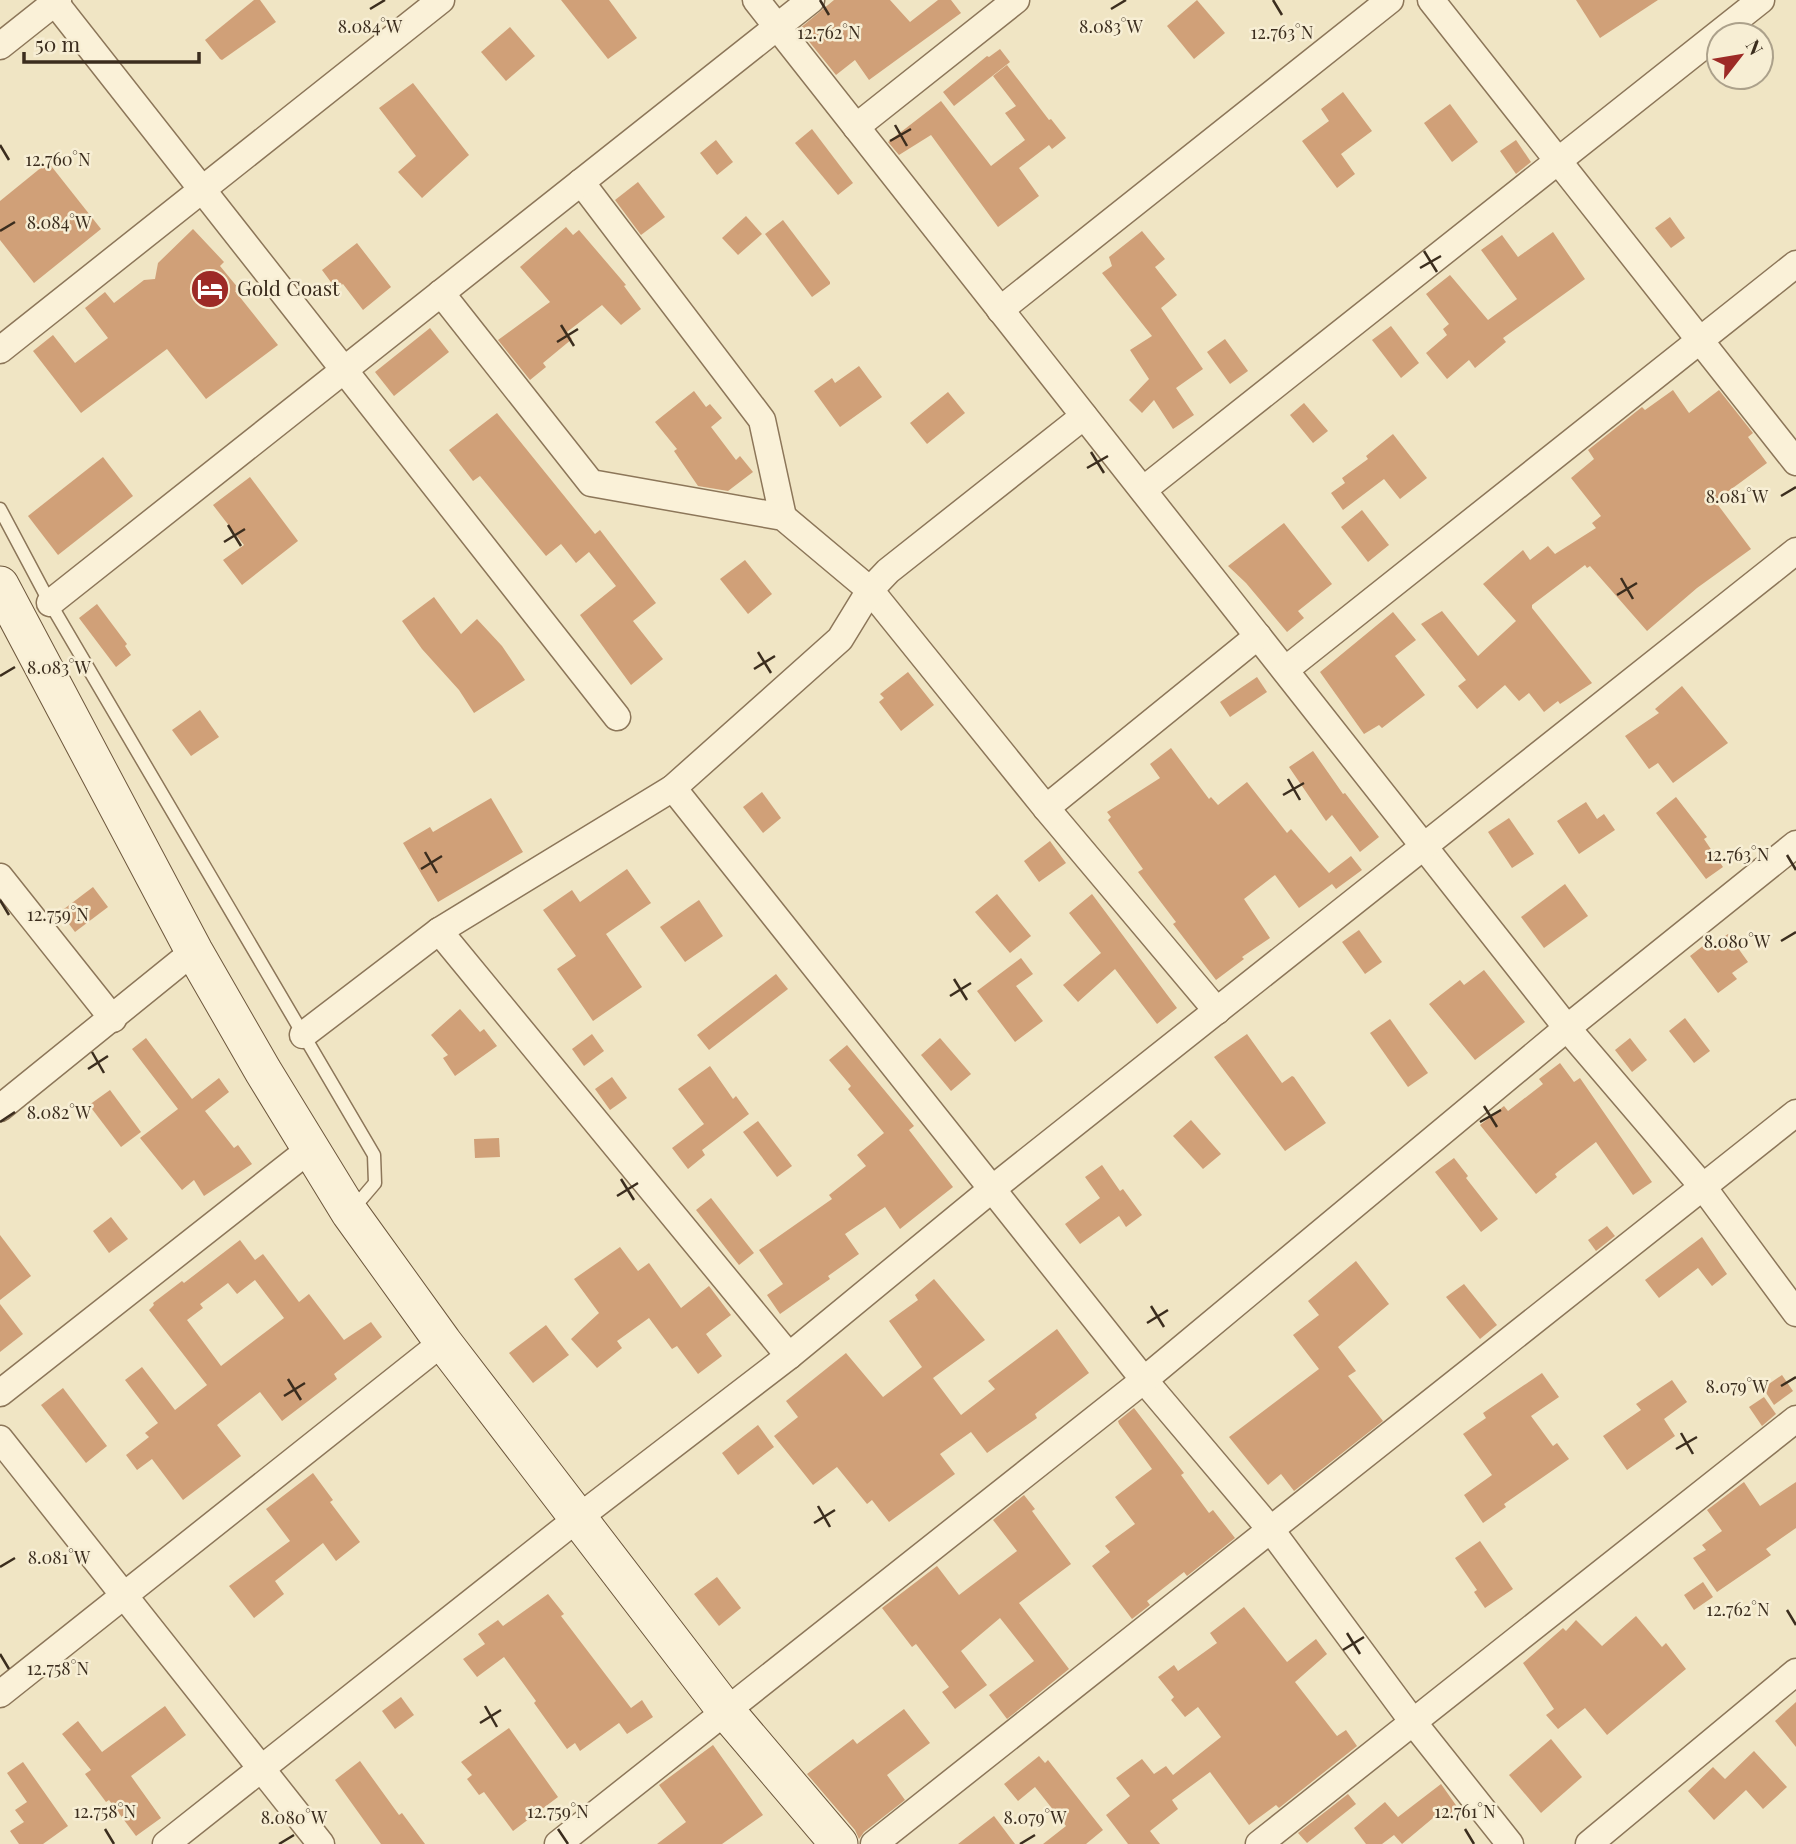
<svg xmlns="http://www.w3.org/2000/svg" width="1796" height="1844" font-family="'Playfair Display',serif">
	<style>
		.building { fill: #d0a078; fill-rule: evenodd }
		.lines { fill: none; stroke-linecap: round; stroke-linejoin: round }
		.service-casing { stroke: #8c7659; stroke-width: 15 }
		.minor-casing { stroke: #8c7659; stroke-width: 29 }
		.secondary-casing { stroke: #6d573c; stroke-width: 39 }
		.service { stroke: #faf1d8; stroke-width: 12 }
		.minor { stroke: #faf1d8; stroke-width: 26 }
		.secondary { stroke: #faf1d8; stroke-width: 37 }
		.ticks { fill: none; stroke: #3b2d1e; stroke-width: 2.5 }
		.labels { text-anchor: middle; stroke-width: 5; stroke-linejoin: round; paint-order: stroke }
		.poi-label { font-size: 21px; fill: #3b2d1e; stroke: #f7eed4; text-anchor: start }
		.ticks-label { font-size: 18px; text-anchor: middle; fill: #3b2d1e; stroke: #f7eed4; stroke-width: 5; stroke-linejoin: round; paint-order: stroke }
	</style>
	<rect width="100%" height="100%" fill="#f0e5c4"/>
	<g class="building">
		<path d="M254 0H260L276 22 222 60 220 59 205 40Z"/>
		<path d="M561 0H609L637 38 608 59Z"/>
		<path d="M834 0H890L910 22 938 0H951L961 13 869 80 855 60 836 75 799 29Z"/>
		<path d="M1197 0 1225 33 1194 59 1167 26Z"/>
		<path d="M1576 0H1658L1600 38Z"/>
		<path d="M510 27 535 56 506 81 481 52Z"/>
		<path d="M1000 49 1010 62 954 106 943 92 987 56 989 57Z"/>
		<path d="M1007 65 1049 120 1051 119 1066 138 1052 149 1049 145 1019 168 1039 196 998 227 931 135 899 155 888 142 941 101 991 166 1025 140 1005 113 1016 106 993 76Z"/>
		<path d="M413 83 469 155 422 198 398 172 416 156 379 108Z"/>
		<path d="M1343 92 1372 131 1341 154 1355 174 1337 188 1302 141 1329 121 1321 109Z"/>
		<path d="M1450 104 1478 142 1452 162 1424 123Z"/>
		<path d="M812 129 853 183 838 195 795 143Z"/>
		<path d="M716 140 733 162 717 175 700 153Z"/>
		<path d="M1516 140 1531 162 1516 174 1500 151Z"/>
		<path d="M48 162 101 229 34 283 0 240V201Z"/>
		<path d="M638 182 665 217 641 235 615 200Z"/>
		<path d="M746 216 762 234 738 255 722 238Z"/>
		<path d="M1670 217 1685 238 1671 248 1655 228Z"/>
		<path d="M783 220 830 282V284L812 297 765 234Z"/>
		<path d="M566 227 573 235 579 230 626 285 624 286 641 309 621 325 602 305 567 332 572 339 543 363 546 367 530 380 498 340 550 302 520 267Z"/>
		<path d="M193 229 224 262 220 266 239 289 235 291 278 345 206 399 167 349 81 413 33 351 53 335 75 363 108 338 85 308 105 292 114 303 144 280 155 279 158 263Z"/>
		<path d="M1142 231 1165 259 1155 267 1177 295 1161 308 1203 369 1176 388 1194 415 1173 429 1154 400 1142 413 1129 400 1149 379 1130 350 1152 336 1102 273 1112 266 1109 257Z"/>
		<path d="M1553 232 1585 279 1503 338 1506 342 1475 368 1469 360 1447 379 1426 353 1447 335 1443 329 1449 324 1426 294 1450 275 1488 320 1517 299 1481 250 1502 235 1518 257Z"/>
		<path d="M357 243 391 287 363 310 343 284 336 289 322 270Z"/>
		<path d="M1391 326 1419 363 1401 378 1372 340Z"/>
		<path d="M430 328 449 352 394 396 375 372Z"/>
		<path d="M1225 339 1248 371 1230 384 1207 352Z"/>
		<path d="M859 366 882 397 840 427 814 391 832 378 835 383Z"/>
		<path d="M1673 390 1689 413 1719 390 1753 433 1748 437 1767 463 1715 501 1751 549 1697 588 1647 631 1590 566 1587 568 1585 565 1532 605V608L1592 683 1560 704 1558 701 1544 712 1529 693 1519 701 1505 685 1477 709 1458 686 1466 680 1421 624 1442 611 1478 656 1516 621 1483 584 1523 550 1530 560 1548 546 1555 554 1596 528 1592 523 1601 516 1571 478 1594 459 1588 450 1642 407 1645 410Z"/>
		<path d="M694 391 706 407 710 404 722 418 711 427 736 460 740 456 753 472 728 491 698 486 674 451 677 449 655 422Z"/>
		<path d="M948 392 965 413 927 444 910 423Z"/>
		<path d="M1304 403 1328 431 1313 443 1290 415Z"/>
		<path d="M497 413 595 534 600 530 656 603 633 621 663 659 631 685 580 615 616 586 589 552 576 563 561 544 546 556 480 476 473 481 449 450Z"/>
		<path d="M1393 434 1427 478 1400 499 1384 479 1343 510 1331 493 1345 483 1342 478 1368 459 1366 456Z"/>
		<path d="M103 457 133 496 58 555 28 516Z"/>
		<path d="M250 477 298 541 242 585 223 560 244 545 213 505Z"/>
		<path d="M1362 510 1389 545 1368 562 1341 527Z"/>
		<path d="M1284 523 1332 584 1298 611 1304 618 1287 632 1246 583 1228 566Z"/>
		<path d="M745 560 772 594 748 614 720 579Z"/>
		<path d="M434 597 461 634 477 619 502 646 525 680 474 713 459 690 422 649 402 621Z"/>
		<path d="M97 604 127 644 125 646 131 655 116 667 79 618Z"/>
		<path d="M1393 612 1416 640 1395 656 1425 695 1382 728 1379 725 1364 734 1320 672Z"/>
		<path d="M908 672 934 705 901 731 879 702 884 698 880 694Z"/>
		<path d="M1257 677 1267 692 1230 717 1220 702Z"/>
		<path d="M1682 686 1728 743 1673 783 1658 763 1649 769 1625 736 1659 713 1655 709Z"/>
		<path d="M200 710 219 737 191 756 172 730Z"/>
		<path d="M1171 748 1209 799 1211 797 1218 805 1247 782 1287 833 1291 829 1329 873 1351 856 1362 870 1336 889 1332 884 1299 908 1275 875 1244 899 1270 938 1242 957 1244 959 1216 980 1173 924 1176 922 1138 872 1143 869 1108 820 1111 817 1107 812 1160 778 1150 764Z"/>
		<path d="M1313 751 1343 794 1345 793 1379 837 1360 852 1332 815 1326 821 1289 767Z"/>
		<path d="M762 792 781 818 763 833 743 807Z"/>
		<path d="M1676 797 1707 837 1704 839 1723 867 1706 879 1656 813Z"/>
		<path d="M491 798 523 852 438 902 403 843 430 827 433 832Z"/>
		<path d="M1586 802 1597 819 1604 814 1615 830 1579 854 1557 821Z"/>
		<path d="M1509 818 1534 854 1512 868 1488 832Z"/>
		<path d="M1050 841 1066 863 1039 882 1024 861Z"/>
		<path d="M627 869 651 903 606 934 642 987 593 1021 557 969 576 956 543 910 572 890 580 902Z"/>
		<path d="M1565 884 1588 916 1544 948 1521 917Z"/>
		<path d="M93 887 108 907 75 932 60 912Z"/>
		<path d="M997 894 1031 936 1010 953 975 912Z"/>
		<path d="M1092 894 1177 1008 1157 1024 1115 969 1078 1002 1063 985 1101 953 1069 913Z"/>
		<path d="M699 900 723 936 685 962 660 927Z"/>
		<path d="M1359 930 1382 962 1365 974 1342 942Z"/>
		<path d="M1728 934 1748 962 1732 973 1737 979 1718 993 1690 956 1708 942 1711 946Z"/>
		<path d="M1021 958 1033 974 1016 986 1043 1021 1015 1042 977 991Z"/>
		<path d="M1484 970 1525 1022 1475 1060 1429 1004 1460 980 1464 985Z"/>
		<path d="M776 974 788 989 709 1050 697 1035Z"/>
		<path d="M460 1009 480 1032 484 1029 497 1046 455 1076 443 1058 448 1055 431 1035Z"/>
		<path d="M1685 1018 1710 1051 1694 1063 1669 1031Z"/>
		<path d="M1390 1019 1428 1073 1408 1087 1370 1033Z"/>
		<path d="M592 1034 604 1051 584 1066 572 1049Z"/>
		<path d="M1247 1034 1282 1083 1292 1076 1294 1077 1326 1123 1285 1151 1214 1057Z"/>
		<path d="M146 1038 192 1099 219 1078 229 1092 205 1111 234 1148 238 1145 252 1164 204 1196 194 1180 182 1190 140 1138 178 1109 132 1049Z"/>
		<path d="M940 1038 971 1074 951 1091 921 1055Z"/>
		<path d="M1630 1038 1647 1060 1632 1072 1615 1050Z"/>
		<path d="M847 1045 914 1126 909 1130 953 1187 900 1229 885 1207 845 1234 859 1254 828 1276 830 1279 780 1314 767 1295 783 1284 759 1250 832 1199 829 1195 866 1166 857 1155 884 1133 848 1089 851 1086 829 1060Z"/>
		<path d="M1560 1063 1574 1082 1580 1078 1652 1182 1633 1195 1596 1142 1555 1174 1557 1177 1536 1194 1480 1125 1504 1106 1508 1111 1543 1084 1539 1079Z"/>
		<path d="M710 1066 733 1099 736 1096 749 1114 702 1150 705 1155 688 1169 672 1148 704 1124 678 1089Z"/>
		<path d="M612 1077 627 1098 610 1110 595 1089Z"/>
		<path d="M110 1090 141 1132 121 1147 89 1105Z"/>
		<path d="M1191 1120 1221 1154 1203 1169 1173 1136Z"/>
		<path d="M758 1121 792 1166 777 1177 743 1132Z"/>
		<path d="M499 1138 500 1157 475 1158 474 1139Z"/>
		<path d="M1454 1158 1468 1176 1466 1178 1498 1219 1481 1232 1435 1172Z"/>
		<path d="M1102 1165 1120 1191 1123 1189 1142 1215 1126 1227 1119 1216 1080 1244 1065 1224 1100 1198 1085 1177Z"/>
		<path d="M711 1198 754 1253 739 1265 696 1210Z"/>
		<path d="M111 1217 128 1239 109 1253 93 1231Z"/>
		<path d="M1607 1226 1615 1236 1596 1251 1588 1240Z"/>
		<path d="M0 1235 31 1276 0 1300Z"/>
		<path d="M1702 1237 1727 1274 1712 1286 1698 1268 1659 1298 1645 1280Z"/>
		<path d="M240 1240 255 1260 263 1254 299 1302 309 1294 344 1340 371 1322 382 1337 334 1374 337 1379 282 1421 260 1392 217 1425 241 1456 183 1500 152 1459 137 1470 126 1455 149 1437 145 1433 158 1423 125 1380 142 1367 175 1410 207 1385 149 1310 154 1305 153 1303 182 1281 184 1283ZM255 1280 284 1318 221 1366 187 1320 203 1308 200 1304 228 1283 237 1294Z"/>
		<path d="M620 1247 638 1271 649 1263 681 1308 709 1286 731 1315 706 1334 722 1356 698 1374 677 1346 672 1349 649 1318 617 1341 622 1348 597 1368 571 1339 599 1313 574 1279Z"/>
		<path d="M1356 1261 1389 1304 1338 1347 1356 1371 1348 1376 1383 1421 1294 1491 1281 1474 1268 1485 1229 1437 1319 1369 1293 1335 1319 1315 1308 1301Z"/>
		<path d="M934 1279 985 1340 933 1378 961 1415 995 1389 988 1381 1057 1329 1089 1373 1035 1414 1037 1418 987 1453 971 1432 940 1454 955 1474 889 1522 872 1500 867 1504 837 1467 813 1485 774 1436 798 1417 786 1401 846 1353 883 1397 922 1367 889 1321 918 1300 915 1295Z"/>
		<path d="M1464 1284 1497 1325 1480 1339 1446 1297Z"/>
		<path d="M0 1304 23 1334 0 1352Z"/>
		<path d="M546 1325 569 1355 533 1383 509 1353Z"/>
		<path d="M1542 1373 1559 1397 1531 1416 1553 1446 1557 1443 1569 1459 1504 1504 1506 1507 1483 1523 1464 1495 1492 1475 1463 1434 1486 1418 1483 1413Z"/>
		<path d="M1782 1375 1793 1391 1774 1405 1763 1388Z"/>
		<path d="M1672 1380 1687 1402 1664 1419 1675 1436 1627 1470 1603 1436 1641 1410 1636 1404Z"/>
		<path d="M63 1388 107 1446 86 1463 41 1405Z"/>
		<path d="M1764 1397 1776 1414 1762 1426 1749 1407Z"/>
		<path d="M1134 1408 1184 1473 1181 1475 1209 1513 1213 1510 1235 1538 1187 1576 1184 1572 1147 1601 1150 1605 1132 1619 1092 1566 1110 1552 1105 1546 1135 1524 1115 1497 1152 1469 1119 1424 1118 1421Z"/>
		<path d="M758 1425 774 1447 738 1475 722 1453Z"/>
		<path d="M313 1473 333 1500 330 1502 360 1542 336 1561 323 1543 275 1581 284 1594 254 1618 229 1586 290 1541 266 1509Z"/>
		<path d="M1744 1482 1760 1506 1796 1482V1528L1766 1549 1771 1555 1717 1592 1693 1558 1706 1550 1702 1545 1722 1531 1707 1510Z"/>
		<path d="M1024 1495 1035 1509 1032 1511 1071 1564 1019 1603 1069 1669 1007 1719 989 1695 1034 1661 1000 1618 961 1651 987 1685 955 1709 942 1692 949 1687 916 1644 912 1647 882 1608 937 1566 959 1595 1017 1551 993 1520Z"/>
		<path d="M1480 1541 1513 1589 1485 1608 1474 1592 1477 1590 1455 1558Z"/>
		<path d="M717 1577 741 1608 719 1626 694 1594Z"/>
		<path d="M1703 1582 1713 1597 1694 1610 1684 1595Z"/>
		<path d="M548 1594 564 1614 561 1616 631 1708 642 1700 653 1717 627 1734 619 1723 580 1751 575 1743 567 1749 534 1703 536 1701 504 1657 477 1677 463 1659 485 1644 478 1634 498 1620 503 1626Z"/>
		<path d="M1244 1607 1287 1662 1316 1639 1327 1654 1295 1682 1337 1736 1346 1730 1357 1746 1279 1808 1276 1805 1249 1825 1210 1772 1172 1800 1178 1809 1150 1831 1160 1844H1128L1106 1815 1130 1796 1116 1778 1142 1759 1154 1774 1166 1766 1173 1775 1221 1737 1198 1707 1185 1717 1171 1700 1174 1697 1158 1677 1174 1665 1178 1671 1217 1643 1210 1633Z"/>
		<path d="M1636 1616 1662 1647 1666 1643 1686 1669 1607 1735 1585 1708 1558 1729 1546 1715 1554 1709 1523 1663 1563 1628 1566 1631 1576 1620 1602 1646Z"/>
		<path d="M401 1697 414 1715 395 1729 382 1711Z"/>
		<path d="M1796 1702V1747L1775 1721Z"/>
		<path d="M165 1706 186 1735 131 1776 161 1818 136 1836 109 1800 106 1802 85 1774 91 1770 62 1734 78 1721 102 1752Z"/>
		<path d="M904 1709 930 1743 887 1775 905 1800 864 1832 859 1839 855 1830 807 1774 853 1739 857 1744Z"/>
		<path d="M509 1728 558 1797 513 1831 484 1792 479 1795 467 1779 472 1775 461 1762Z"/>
		<path d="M1551 1739 1582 1777 1541 1813 1509 1775Z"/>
		<path d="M713 1745 763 1815 722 1844H657L686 1822 659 1785Z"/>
		<path d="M1754 1751 1787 1787 1763 1809 1746 1790 1714 1820 1688 1791 1713 1767 1725 1779Z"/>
		<path d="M1039 1756 1045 1763 1048 1760 1103 1830 1086 1844H1043L1066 1826 1035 1787 1018 1801 1004 1784Z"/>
		<path d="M360 1761 399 1815 402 1813 425 1844H381L335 1780Z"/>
		<path d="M23 1762 68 1826 43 1844H19L10 1831 24 1822 15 1810 27 1802 7 1773Z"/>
		<path d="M1441 1784 1458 1808 1443 1818 1439 1813 1402 1844 1394 1835 1382 1844H1366L1354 1828 1385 1802 1398 1817Z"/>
		<path d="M1348 1794 1356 1804 1307 1843 1298 1833Z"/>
		<path d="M994 1816 1015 1844H958Z"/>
	</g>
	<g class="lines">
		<g class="service-casing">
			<path id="service" d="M0 509 50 603 374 1155 375 1183 352 1210"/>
		</g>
		<g class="minor-casing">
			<g id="minor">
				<path d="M53 0 617 717"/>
				<path d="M756 0 1567 1028 1703 1187 1796 1313"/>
				<path d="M1431 0 1796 462"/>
				<path d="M0 46 58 0"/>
				<path d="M856 127 1016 0"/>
				<path d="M581 182 762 420 783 517"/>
				<path d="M441 293 591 483 783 517 870 590 1046 808 1217 1011"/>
				<path d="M1000 310 1390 0"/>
				<path d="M0 350 441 0"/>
				<path d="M1143 490 1761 0"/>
				<path d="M50 603 811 0"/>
				<path d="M1285 670 1796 264"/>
				<path d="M673 788 1144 1380 1271 1530 1413 1722 1510 1844"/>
				<path d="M1046 808 1258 636"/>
				<path d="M0 877 113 1019"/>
				<path d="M439 931 789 1356"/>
				<path d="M303 1035 439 931 673 788 840 639 870 590 888 571 1084 416"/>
				<path d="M0 1108 194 951"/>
				<path d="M0 1393 310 1149"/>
				<path d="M0 1439 321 1844"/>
				<path d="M0 1694 443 1342"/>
				<path d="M166 1844 578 1518 789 1356 992 1189 1796 551"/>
				<path d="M558 1844 1144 1380 1567 1028 1796 844"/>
				<path d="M874 1844 1796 1113"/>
				<path d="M1259 1844 1796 1419"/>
				<path d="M1589 1844 1796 1672"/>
			</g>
		</g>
		<g class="secondary-casing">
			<path id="secondary" d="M0 585 194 951 263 1071 350 1213 443 1342 726 1711 839 1844"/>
		</g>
		<use href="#service" class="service"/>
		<use href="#minor" class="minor"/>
		<use href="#secondary" class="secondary"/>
	</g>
	<path class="ticks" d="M820 0 829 15M1273 0 1282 15M370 9 385 0M1111 9 1126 0M895 125 907 146M890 141 911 129M0 145 9 160M0 231 15 222M1424 251 1437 272M1420 268 1441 256M561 325 574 346M557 342 578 329M1091 452 1104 473M1087 468 1108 456M1781 496 1796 487M228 525 241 546M224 542 245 529M1621 578 1633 599M1617 595 1637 583M758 652 771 673M754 669 775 656M0 676 15 667M1288 779 1300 800M1283 795 1304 783M425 852 437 873M1787 855 1796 870M421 869 442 856M0 900 9 915M1781 941 1796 932M954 979 967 1000M950 996 971 983M92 1052 104 1073M88 1069 108 1056M1484 1106 1497 1127M0 1122 15 1112M1480 1122 1501 1110M621 1179 634 1200M617 1196 638 1183M1151 1306 1164 1327M1147 1323 1168 1310M288 1379 301 1400M1781 1386 1796 1377M284 1396 305 1383M1681 1433 1693 1454M1676 1449 1697 1437M818 1506 830 1527M814 1523 835 1510M0 1567 15 1558M1787 1610 1796 1625M1347 1633 1360 1654M1343 1650 1364 1637M0 1654 9 1669M485 1706 497 1727M480 1723 501 1710M105 1829 114 1844M558 1829 568 1844M1465 1829 1474 1844M279 1844 294 1835M1020 1844 1035 1835"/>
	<defs>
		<g id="hotel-disc" transform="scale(2.0125)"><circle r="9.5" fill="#9d2a26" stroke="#f7eed4"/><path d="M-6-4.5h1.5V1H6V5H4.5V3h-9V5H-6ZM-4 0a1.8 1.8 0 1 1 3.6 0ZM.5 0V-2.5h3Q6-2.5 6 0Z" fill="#fff"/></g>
	</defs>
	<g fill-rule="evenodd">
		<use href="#hotel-disc" x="210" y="289"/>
	</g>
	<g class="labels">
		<g class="poi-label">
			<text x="237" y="296">Gold Coast</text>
		</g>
	</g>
	<g class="ticks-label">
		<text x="370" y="33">8.084°W</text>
		<text x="1111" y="33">8.083°W</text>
		<text x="829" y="39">12.762°N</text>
		<text x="1282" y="39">12.763°N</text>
		<text x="58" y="166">12.760°N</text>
		<text x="59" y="229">8.084°W</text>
		<text x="1737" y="503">8.081°W</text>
		<text x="59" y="674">8.083°W</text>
		<text x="1738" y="861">12.763°N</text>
		<text x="58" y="921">12.759°N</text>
		<text x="1737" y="948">8.080°W</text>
		<text x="59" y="1119">8.082°W</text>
		<text x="1737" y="1393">8.079°W</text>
		<text x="59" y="1564">8.081°W</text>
		<text x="1738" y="1616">12.762°N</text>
		<text x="58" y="1675">12.758°N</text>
		<text x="105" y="1818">12.758°N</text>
		<text x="558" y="1818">12.759°N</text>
		<text x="1465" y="1818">12.761°N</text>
		<text x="294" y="1824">8.080°W</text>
		<text x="1035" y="1824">8.079°W</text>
	</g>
	<g transform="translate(1740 56) rotate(59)"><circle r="33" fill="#f7eed4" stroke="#aca18b" stroke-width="2"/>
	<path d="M0-5L12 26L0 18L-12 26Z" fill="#9d2a26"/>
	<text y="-10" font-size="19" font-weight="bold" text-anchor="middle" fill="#3b2d1e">N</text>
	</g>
	<path d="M24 52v10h175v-10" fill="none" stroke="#3b2d1e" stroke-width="3.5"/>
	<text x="35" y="52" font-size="21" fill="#3b2d1e" stroke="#f7eed4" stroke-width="5" paint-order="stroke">50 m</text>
</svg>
